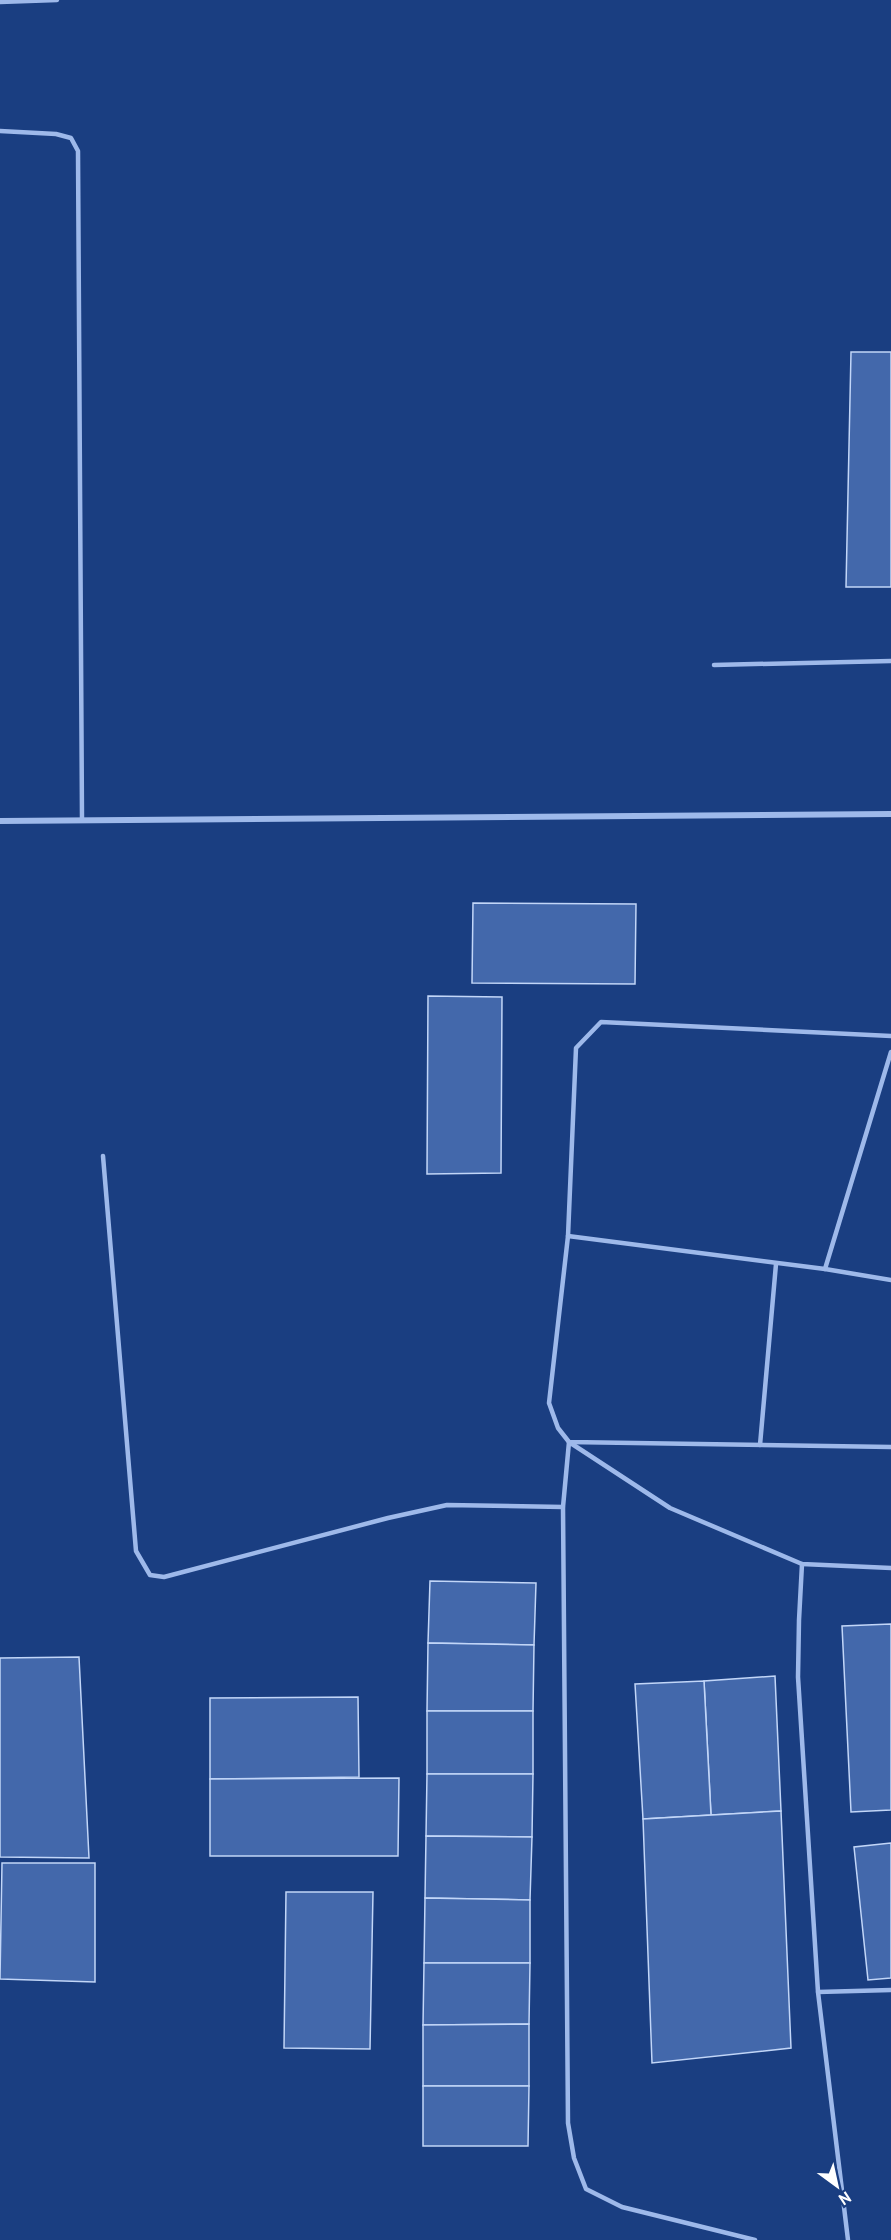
<svg xmlns="http://www.w3.org/2000/svg" width="891" height="2240" font-family="'PT Sans',sans-serif">
	<style>
		.building { fill: #4368ab; stroke: #c2d6f8; stroke-width: 1.5 }
		.lines { fill: none; stroke-linecap: round; stroke-linejoin: round }
		.lane { stroke: #9eb9ea; stroke-width: 4.5 }
		.street { stroke: #9eb9ea; stroke-width: 6 }
	</style>
	<rect width="100%" height="100%" fill="#1a3e81"/>
	<g class="building">
		<path d="M851 352H891V587H846Z"/>
		<path d="M473 903 636 904 635 984 472 983Z"/>
		<path d="M428 996 502 997 501 1173 427 1174Z"/>
		<path d="M430 1581 536 1583 534 1645 428 1643Z"/>
		<path d="M891 1624V1810L851 1812 842 1626Z"/>
		<path d="M428 1643 534 1645 533 1711H427Z"/>
		<path d="M79 1657 89 1858 0 1857V1658Z"/>
		<path d="M775 1676 781 1811 711 1815 704 1681Z"/>
		<path d="M704 1681 711 1815 643 1819 635 1684Z"/>
		<path d="M358 1697 359 1777 210 1779V1698Z"/>
		<rect x="427" y="1711" width="106" height="63"/>
		<path d="M427 1774H533L532 1837 426 1836Z"/>
		<path d="M399 1778 398 1856H210V1779Z"/>
		<path d="M781 1811 791 2048 652 2063 643 1819Z"/>
		<path d="M426 1836 532 1837 530 1900 425 1898Z"/>
		<path d="M891 1843V1978L868 1980 854 1847Z"/>
		<path d="M2 1863H95V1982L0 1979Z"/>
		<path d="M286 1892H373L370 2049 284 2048Z"/>
		<path d="M425 1898 530 1900V1963H424Z"/>
		<path d="M424 1963H530L529 2024 423 2025Z"/>
		<path d="M529 2024V2086H423V2025Z"/>
		<path d="M423 2086H529L528 2146H423Z"/>
	</g>
	<g class="lines">
		<g class="lane">
			<path d="M0 2 57 0"/>
			<path d="M0 131 56 134 71 138 78 151 82 819"/>
			<path d="M714 665 891 661"/>
			<path d="M891 1036 601 1022 576 1048 568 1236 549 1403 558 1428 569 1442 891 1447"/>
			<path d="M103 1156 136 1551 150 1575 164 1577 388 1518 447 1505 563 1507"/>
			<path d="M568 1236 825 1269 891 1280"/>
			<path d="M825 1269 891 1052"/>
			<path d="M760 1445 776 1264"/>
			<path d="M802 1564 799 1620 798 1677 818 1992 848 2240"/>
			<path d="M818 1992 891 1990"/>
			<path d="M755 2240 622 2207 586 2189 574 2158 568 2123 563 1507 569 1442 670 1508 802 1564 891 1568"/>
		</g>
		<path class="street" d="M0 821 891 814"/>
	</g>
	<g transform="translate(837 2186) rotate(147)" stroke="#1a3e81" stroke-width="4.5" paint-order="stroke">
	<path d="M0-4.5L10 22L0 15L-10 22Z" fill="#ffffff"/>
	<text y="-9" font-size="16" font-weight="bold" text-anchor="middle" fill="#ffffff">N</text>
	</g>
</svg>
